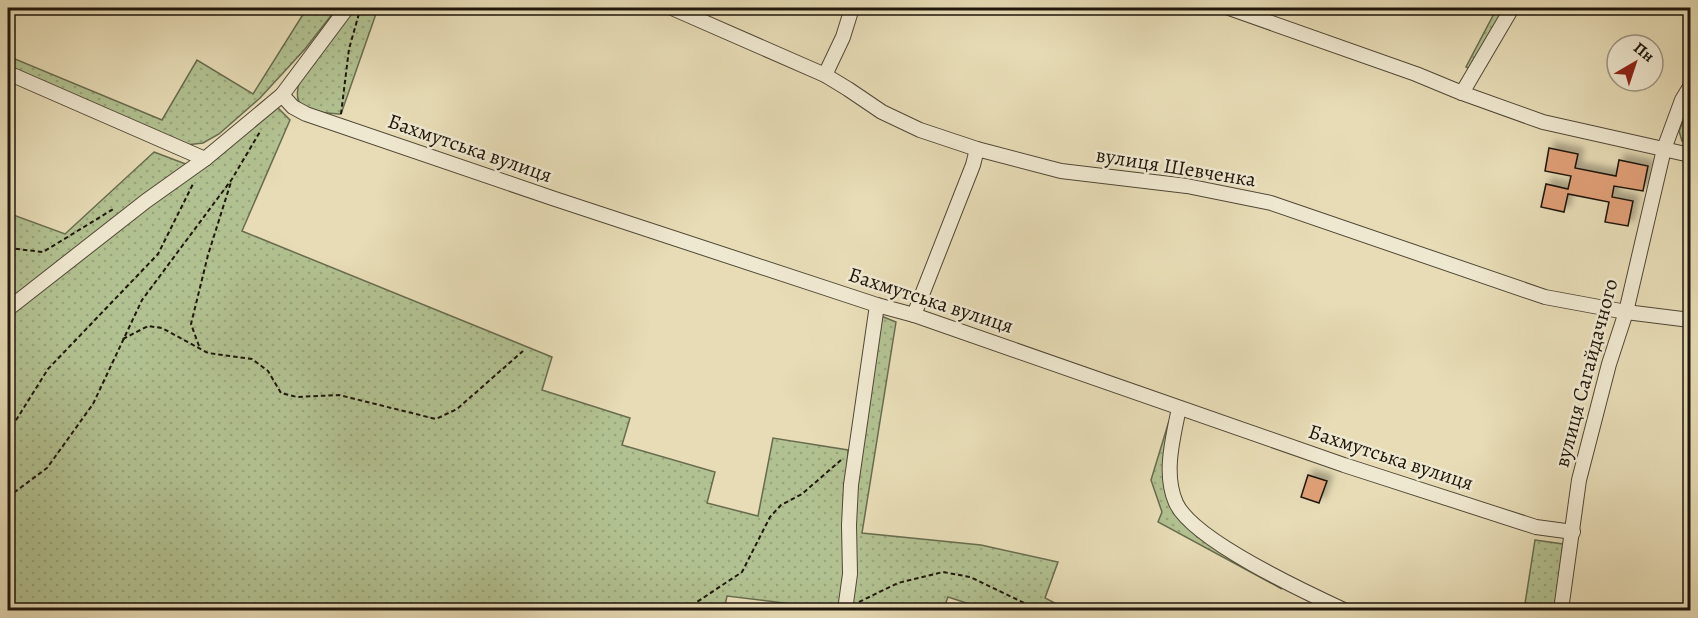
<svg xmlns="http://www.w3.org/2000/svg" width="1698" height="618" font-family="Alegreya,serif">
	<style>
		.grass { fill: url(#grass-dots); stroke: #686c4e; stroke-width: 1.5 }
		.forest { fill: url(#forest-firs); stroke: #686c4e; stroke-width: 1.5 }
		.building { fill: #e09f77; stroke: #1f160b; stroke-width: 1.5; filter: url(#shadow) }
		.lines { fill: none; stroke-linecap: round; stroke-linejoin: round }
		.minor-casing { stroke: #514836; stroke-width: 16 }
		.path { stroke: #1f160b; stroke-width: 2; stroke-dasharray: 4.5 3; stroke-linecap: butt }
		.minor { stroke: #efe8d0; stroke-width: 14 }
		.labels { text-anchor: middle; stroke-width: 5; stroke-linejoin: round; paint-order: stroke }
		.street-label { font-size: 21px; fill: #1f160b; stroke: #efe8d0 }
	</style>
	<defs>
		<pattern id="grass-dots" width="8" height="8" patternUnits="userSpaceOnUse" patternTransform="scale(1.5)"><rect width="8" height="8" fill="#b2c191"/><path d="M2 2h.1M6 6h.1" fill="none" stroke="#99a57c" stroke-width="1.8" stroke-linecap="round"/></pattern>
		<pattern id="forest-firs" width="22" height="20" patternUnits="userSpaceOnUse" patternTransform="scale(1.5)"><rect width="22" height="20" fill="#b2c191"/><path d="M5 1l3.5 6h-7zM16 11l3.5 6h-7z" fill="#99a57c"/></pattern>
		<filter id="shadow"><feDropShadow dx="5.5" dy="-5.5" stdDeviation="3" flood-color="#0004"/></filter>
	</defs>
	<rect width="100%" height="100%" fill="#e7dcb6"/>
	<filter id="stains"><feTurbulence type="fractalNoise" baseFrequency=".00333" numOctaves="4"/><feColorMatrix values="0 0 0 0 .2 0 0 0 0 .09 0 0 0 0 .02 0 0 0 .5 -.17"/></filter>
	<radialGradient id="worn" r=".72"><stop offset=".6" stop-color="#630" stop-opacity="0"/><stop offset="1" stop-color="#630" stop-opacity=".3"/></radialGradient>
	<g class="grass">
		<path d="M307 8H337L305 49 260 98 219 134 203 143 186 145 8 67V56L162 120 197 60 253 94Z"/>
		<path d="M353 8H378L341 114C329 113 311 113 301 104 297 101 297 93 298 87 302 70 341 24 353 8Z"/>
		<path d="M1497 8H1507L1470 69 1466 67Z"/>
		<path d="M276 106 290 120 242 231 552 357 542 390 630 418 622 445 715 472 707 503 758 516 773 438 848 450 844 526 847 569 840 610 727 596 724 610H8V314Z"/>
		<path d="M154 152 191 166 8 301V213L65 234Z"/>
		<path d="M881 316 896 322 862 533 981 545 1058 562 1045 598 1068 610H988L948 597 943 610H850L854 510Z"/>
		<path d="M1169 421C1167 438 1162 474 1165 490 1173 532 1248 567 1282 589L1158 522 1162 512 1151 480Z"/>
		<path d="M1535 540 1563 544 1555 610H1524Z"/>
	</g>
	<path class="forest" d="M1690 106V138L1682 141 1679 131Z"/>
	<g class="building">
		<path d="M1549 148 1578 154 1575 168 1616 176 1619 160 1648 166 1643 191 1614 186 1612 197 1633 201 1628 226 1605 222 1609 202 1568 194 1564 212 1541 207 1546 184 1568 189 1571 176 1545 171Z"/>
		<path d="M1308 475 1327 481 1319 503 1301 497Z"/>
	</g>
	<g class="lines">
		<g class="minor-casing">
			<g id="minor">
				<path d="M672 8 825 75 848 89 882 112 920 130 977 149 1061 171 1187 186 1271 203 1545 297 1626 312 1690 320"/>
				<path d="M1229 8 1416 74 1462 93 1543 122 1690 155"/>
				<path d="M8 73 205 159"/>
				<path d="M825 75 843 37 852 8"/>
				<path d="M1462 93 1512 8"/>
				<path d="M282 95 293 107 306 114 555 199 877 305 914 315 1344 465 1536 527 1573 532"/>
				<path d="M8 309 146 201 205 159 282 95 347 8"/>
				<path d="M914 315 973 165 977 149"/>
				<path d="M1179 408C1173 438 1163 474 1176 503 1193 540 1305 592 1344 610"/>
				<path d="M845 610 850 574 849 525 851 485 877 305"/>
				<path d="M1561 610 1579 480 1609 364 1626 312 1664 149 1682 100 1690 87"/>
			</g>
		</g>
		<g class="path">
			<path d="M341 114 349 49 360 10"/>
			<path d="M8 248 43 252 115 208"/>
			<path d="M123 339 148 326 162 328 208 353 252 359 268 371 281 393 297 397 339 395 436 419 457 409 523 351"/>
			<path d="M199 346 191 324 208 255 231 182"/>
			<path d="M8 433 48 369 158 254 193 184"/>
			<path d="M8 497 47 468 93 404 142 300 232 179 261 130"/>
			<path d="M859 602 898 583 943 572 970 577 1039 610"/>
			<path d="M685 610 742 572 770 517 781 505 802 494 841 460"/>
		</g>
		<use href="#minor" class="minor"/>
	</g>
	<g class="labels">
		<g class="street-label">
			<text transform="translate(470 148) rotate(19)" y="7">Бахмутська вулиця</text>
			<text transform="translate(1176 167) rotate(9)" y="7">вулиця Шевченка</text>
			<text transform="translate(931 300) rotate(18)" y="7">Бахмутська вулиця</text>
			<text transform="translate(1586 373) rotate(-75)" y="7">вулиця Сагайдачного</text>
			<text transform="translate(1391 457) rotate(18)" y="7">Бахмутська вулиця</text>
		</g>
	</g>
	<rect width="1698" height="618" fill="none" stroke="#e7dcb6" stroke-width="30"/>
	<rect x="9" y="9" width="1680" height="600" fill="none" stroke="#1f160b" stroke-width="3"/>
	<rect x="15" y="15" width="1668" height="588" fill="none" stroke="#1f160b" stroke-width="1.5"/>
	<g transform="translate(1635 63) rotate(39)"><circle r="28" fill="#efe8d0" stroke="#9c9481" stroke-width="1.5"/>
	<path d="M0-4.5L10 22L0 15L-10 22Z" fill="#8f2418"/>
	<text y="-9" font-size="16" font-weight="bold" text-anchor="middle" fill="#1f160b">Пн</text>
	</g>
	<rect width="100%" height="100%" filter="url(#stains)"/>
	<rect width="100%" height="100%" fill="url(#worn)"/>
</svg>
